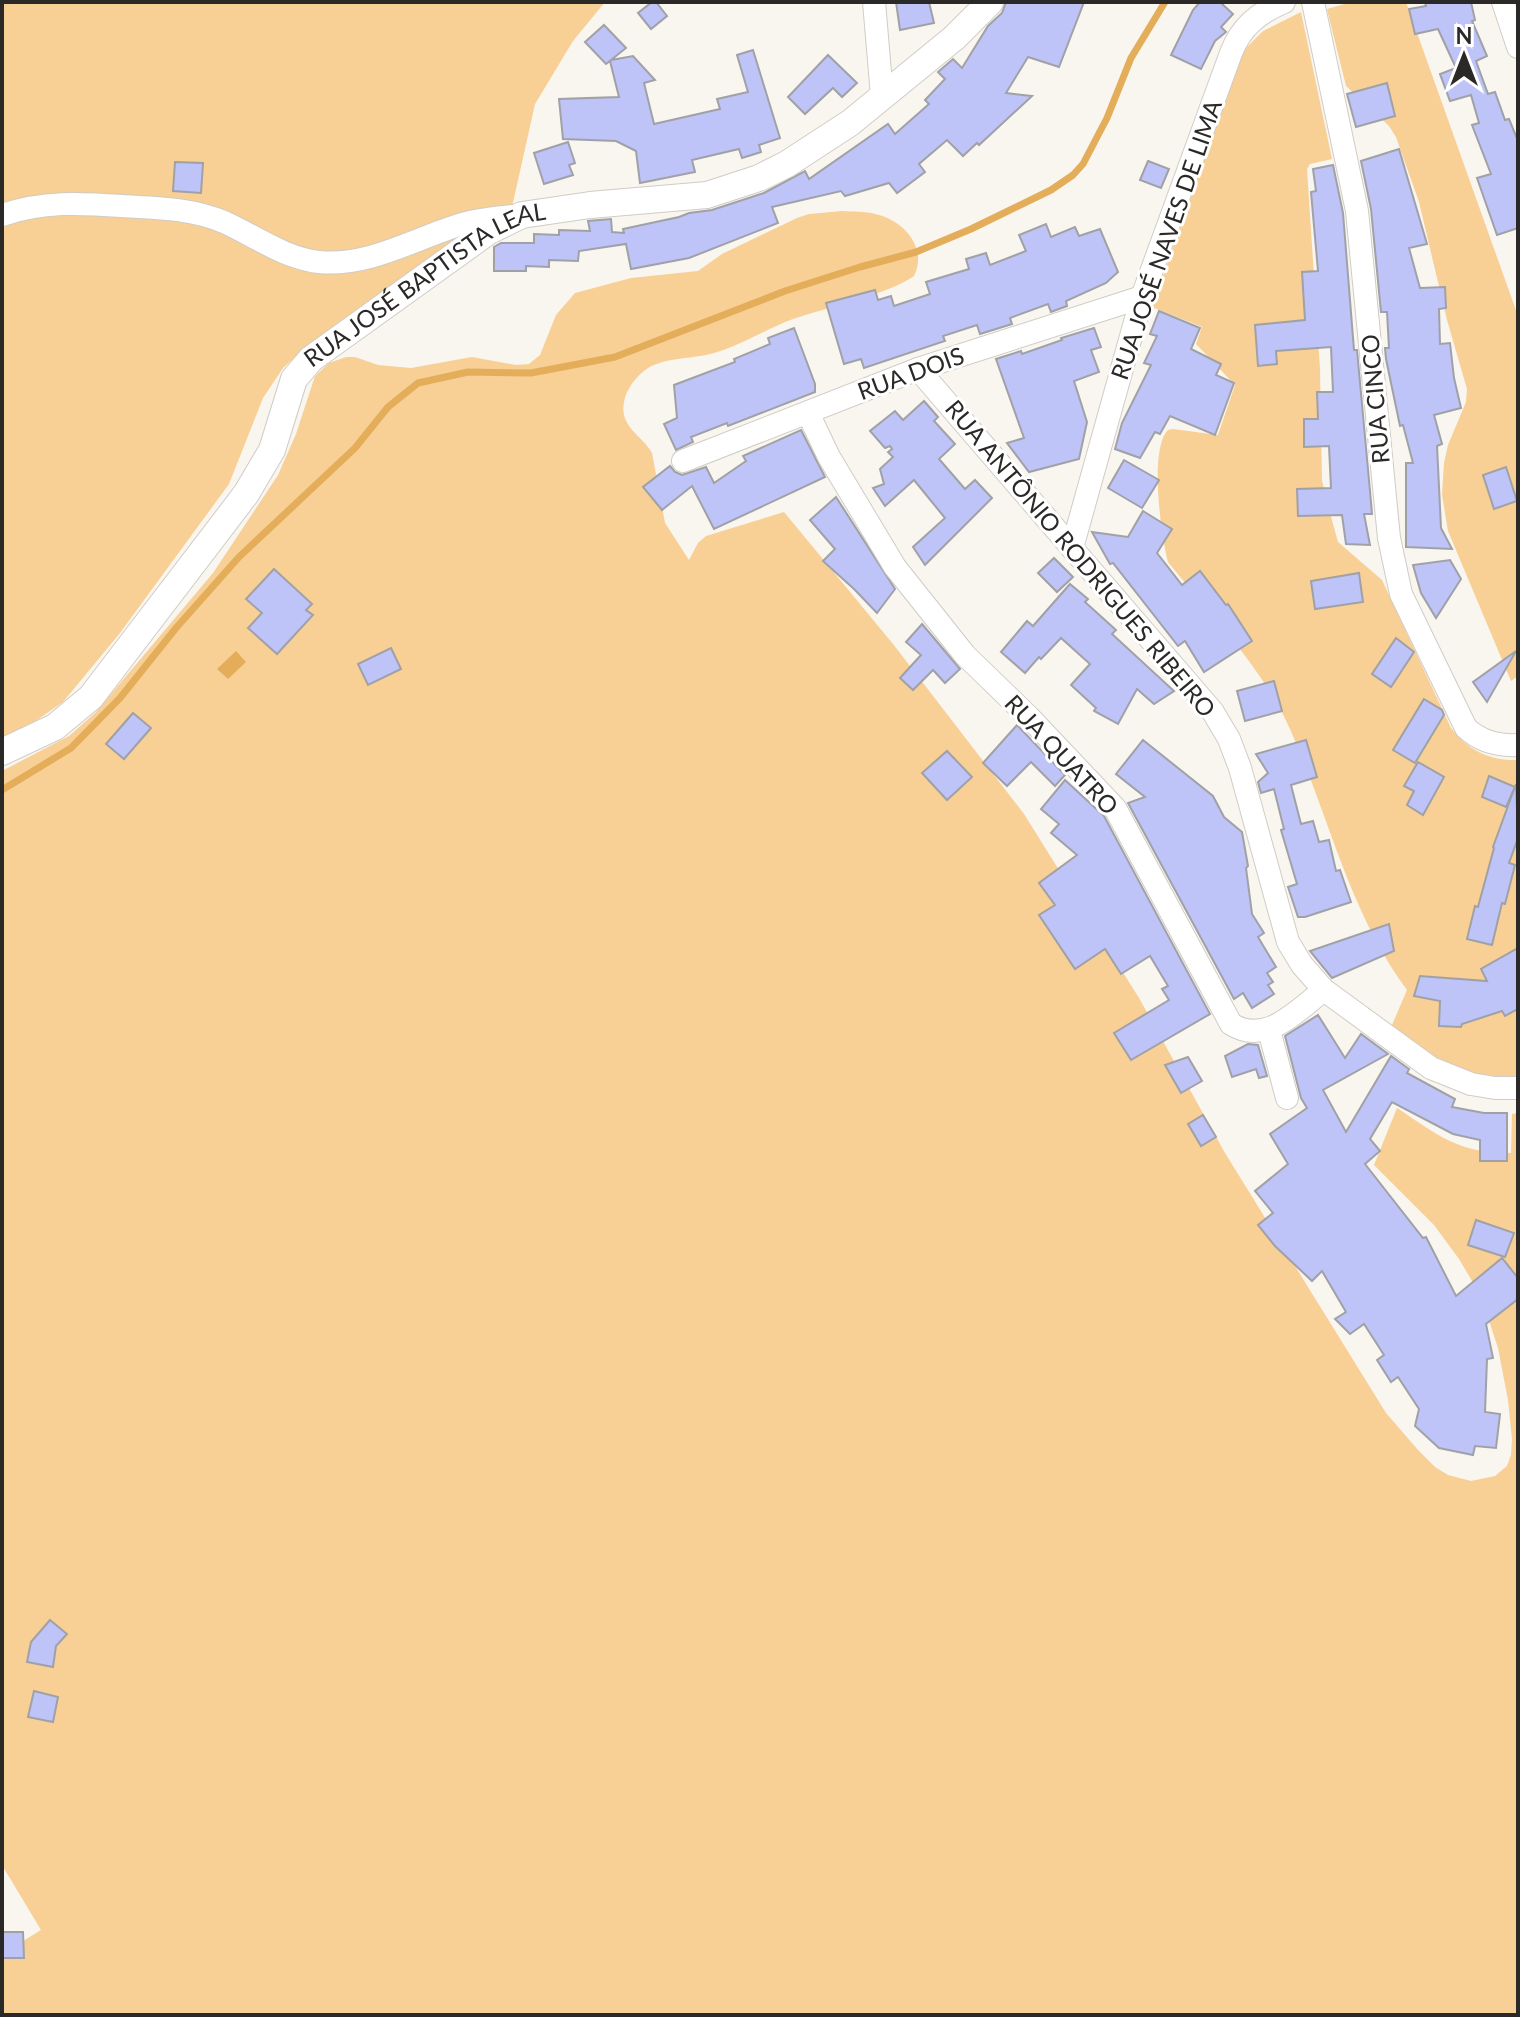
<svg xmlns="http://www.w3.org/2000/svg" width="1520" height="2017" font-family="Lato,sans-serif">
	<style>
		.green { fill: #f8cf95 }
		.water { fill: #e3ad5a }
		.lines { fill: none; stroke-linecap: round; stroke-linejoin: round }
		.stream { stroke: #e3ad5a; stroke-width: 7 }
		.building { fill: #bec4f7; stroke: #a0a1a7; stroke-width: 2 }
		.minor-casing { stroke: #d0ccc6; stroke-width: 24 }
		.tertiary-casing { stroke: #d0ccc6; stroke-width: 28 }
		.minor { stroke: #fff; stroke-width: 22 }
		.tertiary { stroke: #fff; stroke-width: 26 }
		.labels { text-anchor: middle; stroke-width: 6; stroke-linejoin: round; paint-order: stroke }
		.street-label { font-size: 24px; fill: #2a2927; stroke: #fff }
	</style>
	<rect width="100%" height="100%" fill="#f9f5ef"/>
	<g class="green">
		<path d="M2 2H605L573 41 535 104 512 207 304 349 283 368 263 398 229 484 120 633 63 702 37 720 2 738Z"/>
		<path d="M1352 2H1406L1518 316V676L1511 681 1448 531 1442 495 1444 463 1448 445 1466 402 1467 389 1447 320 1419 202 1396 137 1389 126 1346 86 1327 9Z"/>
		<path d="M1301 12 1332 159 1310 164 1307 169 1320 369 1322 481 1333 524 1338 542 1382 580 1451 728C1468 750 1489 761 1518 760V1080C1466 1085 1430 1055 1392 1025L1407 990C1349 912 1329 816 1290 729 1262 667 1210 614 1168 562 1161 536 1149 449 1168 430L1173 429 1218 435 1235 385 1196 344 1202 327 1152 307 1243 51 1263 31Z"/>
		<path d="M842 211C853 212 865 211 875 214 904 220 928 248 914 276 889 294 825 308 793 319 766 329 741 345 714 353 693 359 667 357 648 368 637 375 626 389 624 402 619 427 642 435 652 453L665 523 689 560 698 543 706 536 784 512 893 644 1024 814 1139 998 1225 1153 1386 1413 1418 1450 1435 1467 1448 1475 1471 1481 1495 1476 1507 1466 1511 1455 1512 1439 1508 1400 1498 1348 1481 1296 1459 1259 1434 1225 1374 1165 1397 1108C1439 1136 1458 1153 1511 1153L1512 1114 1518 1113V2015H2V1954L41 1930 2 1865V771L69 736 95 713 213 573 278 475 296 434 315 376 329 363 346 357H355L378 365 411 368 472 357 516 365 529 364 540 355 556 315 575 293 631 278 698 271 722 254 797 218 809 214Z"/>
	</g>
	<path class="water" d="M236 651 246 662 228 679 217 669Z"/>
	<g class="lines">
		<path class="stream" d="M2 790 71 748 120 698 176 628 239 557 355 448 388 407 418 383 468 372 531 373 615 357 785 291 860 267 916 252 971 229 1051 190 1073 175 1083 164 1107 118 1131 58 1165 2"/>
	</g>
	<g class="building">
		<path d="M652 2H656L667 16 651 29 638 13Z"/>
		<path d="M896 2H929L934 23 900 30Z"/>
		<path d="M1006 2H1084L1059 67 1028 57 1006 93 1032 96 979 145 977 143 963 156 947 140 919 164 925 172 897 193 889 183 845 196 841 191 772 207 778 223 689 258 631 269 626 244 579 251 578 261 549 260V267L526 266V271H494V247L501 243H534V234L559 235V230L590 231 588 221 611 219 612 232 624 233 623 229 679 217 689 213 712 210 764 193 805 171 809 179 888 124 895 134 929 104 925 100 945 79 938 72 953 59 962 68 988 26 1002 13Z"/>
		<path d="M1200 2H1220L1233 14 1221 27 1226 32 1215 41 1201 69 1171 55 1193 10Z"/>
		<path d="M1425 2H1471L1475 20 1472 21 1487 56 1476 61 1488 94 1495 92 1505 120 1509 119 1518 141V228L1497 235 1477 178 1491 174 1472 125 1479 123 1471 95 1450 101 1440 74 1456 68 1438 29 1415 34 1409 9 1426 6Z"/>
		<path d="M604 25 626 48 611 60 633 56 655 80 644 83 654 124 720 109 717 99 748 92 737 55 753 50 780 138 759 145 761 152 742 158 739 149 692 160 695 172 640 183 636 151 616 141 563 139 559 99 619 97 610 61 606 64 585 42Z"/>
		<path d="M828 55 857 83 842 97 833 88 805 114 788 97Z"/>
		<path d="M1387 83 1395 116 1356 127 1347 94Z"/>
		<path d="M568 142 575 163 569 165 573 175 544 184 534 153Z"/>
		<path d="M1399 149 1427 244 1409 248 1420 288 1445 287 1446 308 1439 309 1440 344 1450 343 1454 378 1461 408 1434 415 1442 444 1437 446 1441 528 1452 549 1406 547V463H1413L1403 425 1400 426 1386 359 1385 348H1389L1387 312H1381L1371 209 1361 161Z"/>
		<path d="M1148 161 1169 169 1161 188 1140 180Z"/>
		<path d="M175 162 203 163 201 193 173 191Z"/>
		<path d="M1333 165 1343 213 1354 350H1357L1371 502 1372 514H1364L1370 545 1346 544 1342 515 1298 516 1297 489 1331 488 1329 446 1304 447V419H1318L1317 392H1333L1331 347 1276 351 1277 364 1258 366 1255 325 1305 320 1302 272 1318 271 1311 192 1316 191 1313 169Z"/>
		<path d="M1046 224 1051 237 1075 227 1079 236 1100 229 1118 272 1106 283 1066 301 1067 306 1051 312 1048 304 1010 318 1012 324 980 334 977 325 943 336 945 341 864 368 861 359 844 364 826 303 875 290 878 300 891 296 894 306 930 294 926 282 969 269 966 259 986 253 990 265 1026 251 1019 235Z"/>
		<path d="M1159 311 1200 328 1191 349 1221 364 1216 375 1234 383 1215 435 1170 416 1160 434 1155 432 1140 458 1115 449 1122 423 1151 365 1144 363 1157 336 1150 334Z"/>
		<path d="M794 328 815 384V392L728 426 727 423 691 437 693 442 676 450 664 424 677 418 674 385 735 362 734 359 770 344 768 338Z"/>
		<path d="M1094 328 1101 347 1091 350 1099 372 1074 381 1087 422 1079 459 1029 472 1007 443 1024 438 996 359 1021 351 1022 354 1062 340 1061 338Z"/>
		<path d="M924 401 938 417 934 421 955 444 939 459 965 489 975 480 992 498 925 565 913 547 945 518 914 480 885 506 873 488 884 484 880 469 893 457 888 452 892 449 890 446 885 448 870 431 895 411 903 420Z"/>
		<path d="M801 430 825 477 714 529 692 486 662 510 643 487 670 466 675 472 682 475 706 467 714 483 746 461 743 456Z"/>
		<path d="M1124 460 1159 480 1142 508 1108 488Z"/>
		<path d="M1506 467 1517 501 1494 509 1483 475Z"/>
		<path d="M836 497 895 589 877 613 854 589 823 561 835 549 810 520Z"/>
		<path d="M1143 511 1172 529 1157 553 1182 585 1200 571 1226 605 1228 604 1252 641 1204 672 1185 641 1178 646 1113 563 1110 564 1092 532 1128 537Z"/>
		<path d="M1054 558 1073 577 1057 592 1038 573Z"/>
		<path d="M1450 560 1461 579 1436 618 1421 593 1413 565Z"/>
		<path d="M274 569 312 604 306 610 313 615 277 654 248 628 262 613 246 599Z"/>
		<path d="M1359 573 1363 602 1315 609 1311 581Z"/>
		<path d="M1070 584 1088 599 1085 602 1116 630 1112 634 1174 691 1154 704 1137 689 1118 724 1094 711 1096 708 1071 685 1090 664 1061 638 1041 659 1039 657 1025 673 1001 652 1027 621 1033 626Z"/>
		<path d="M922 624 960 669 945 683 933 670 913 690 900 678 921 655 906 642Z"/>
		<path d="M1396 638 1414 652 1391 687 1372 674Z"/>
		<path d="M391 648 401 669 368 685 358 664Z"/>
		<path d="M1516 651 1487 702 1473 682Z"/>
		<path d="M1274 681 1282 711 1245 721 1237 691Z"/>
		<path d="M1424 699 1442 710 1444 715 1415 763 1393 750Z"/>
		<path d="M133 713 151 728 124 759 106 744Z"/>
		<path d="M1017 725 1065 775 1055 786 1031 762 1007 786 983 763Z"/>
		<path d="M1143 740 1213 796 1224 817 1242 832 1248 866 1246 868 1252 914 1264 933 1258 937 1276 967 1267 973 1273 982 1268 985 1274 994 1252 1008 1243 993 1234 999 1128 803 1145 797 1116 774Z"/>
		<path d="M1306 740 1317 777 1291 785 1301 824 1313 821 1319 842 1329 840 1336 871 1340 870 1351 902 1305 917H1298L1288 887 1297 884 1281 830 1284 829 1274 789 1261 793 1258 782 1268 773 1256 754Z"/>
		<path d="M947 751 972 777 947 800 922 773Z"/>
		<path d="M1418 762 1444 777 1423 815 1407 805 1414 791 1404 786Z"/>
		<path d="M1489 776 1515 787 1506 807 1482 797Z"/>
		<path d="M1065 780 1104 816 1210 1014 1131 1060 1114 1033 1169 1000 1162 989 1168 986 1150 956 1121 974 1105 949 1075 969 1039 915 1055 905 1039 883 1077 855 1051 833 1059 824 1041 809Z"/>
		<path d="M1516 784 1518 838 1509 863 1515 865 1505 904 1502 903 1492 945 1467 939 1475 906 1478 907 1494 848 1493 847Z"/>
		<path d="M1389 924 1394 951 1332 978 1310 951Z"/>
		<path d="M1518 948V1009L1505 1016 1502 1011 1462 1024 1461 1027 1439 1026 1440 1001 1414 996 1420 976 1487 981 1481 969Z"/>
		<path d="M1318 1015 1345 1058 1361 1034 1388 1054 1323 1090 1346 1132 1391 1056 1409 1069 1407 1073 1455 1099 1452 1107 1484 1113H1507V1161H1480V1140L1453 1134 1392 1102 1370 1139 1380 1151 1365 1164 1423 1238 1426 1237 1456 1296 1502 1258 1518 1278V1299L1486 1324 1493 1358 1487 1359 1485 1412 1500 1414 1496 1448 1475 1446 1473 1455 1439 1448 1415 1426 1419 1409 1398 1377 1391 1382 1377 1360 1384 1355 1364 1324 1350 1334 1335 1319 1346 1312 1322 1271 1312 1281 1275 1246 1258 1225 1273 1213 1255 1191 1288 1164 1270 1134 1307 1108 1301 1098 1285 1036Z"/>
		<path d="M1248 1044 1258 1045 1267 1076 1259 1078 1256 1069 1232 1077 1225 1056Z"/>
		<path d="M1188 1057 1202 1081 1181 1093 1165 1065Z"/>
		<path d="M1203 1115 1216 1137 1201 1146 1188 1124Z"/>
		<path d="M1476 1220 1514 1233 1505 1257 1468 1245Z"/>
		<path d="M50 1620 67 1634 56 1646 53 1667 27 1662 31 1642Z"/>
		<path d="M34 1691 58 1697 53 1722 28 1717Z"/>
		<path d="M2 1932H23L24 1958H2Z"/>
	</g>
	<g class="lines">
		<g class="minor-casing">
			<g id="minor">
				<path d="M874 2 882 96"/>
				<path d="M1313 2 1357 211 1389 538 1401 594 1466 728C1481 742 1498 746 1518 745"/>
				<path d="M1503 2 1518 47"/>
				<path d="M2 215C43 201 80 203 122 206 157 208 191 208 224 222 255 236 284 258 319 262 368 267 414 239 459 225 477 219 495 218 513 216"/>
				<path d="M918 369 1213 712 1229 739 1240 768 1288 942 1302 965 1324 990 1431 1068 1471 1084 1495 1088H1518"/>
				<path d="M808 413 829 457 895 567 965 655 1029 717 1115 808 1231 1024C1266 1046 1296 1011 1324 990"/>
				<path d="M683 461 918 369 1142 297"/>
				<path d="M1072 548 1142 297 1231 53C1241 27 1258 13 1284 2"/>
				<path d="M1269 1030 1287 1098"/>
			</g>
		</g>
		<g class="tertiary-casing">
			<g id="tertiary">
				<path id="s1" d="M2 752 55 727 91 697 246 494 272 450 294 379 311 359 489 231 522 215 590 205 707 195 759 178 787 164 850 123 954 38 990 2"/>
			</g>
		</g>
		<use href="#minor" class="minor"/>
		<use href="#tertiary" class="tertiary"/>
	</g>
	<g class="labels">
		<g class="street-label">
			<text transform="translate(1167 240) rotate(-71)" y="8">RUA JOSÉ NAVES DE LIMA</text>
			<text dy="8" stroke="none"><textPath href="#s1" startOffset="650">RUA JOSÉ BAPTISTA LEAL</textPath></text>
			<text transform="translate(911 374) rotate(-20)" y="8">RUA DOIS</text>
			<text transform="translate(1376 399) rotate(-95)" y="8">RUA CINCO</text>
			<text transform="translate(1080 559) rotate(50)" y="8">RUA ANTÔNIO RODRIGUES RIBEIRO</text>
			<text transform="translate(1061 755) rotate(47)" y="8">RUA QUATRO</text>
		</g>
	</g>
	<rect width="1520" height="2017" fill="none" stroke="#2a2927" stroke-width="8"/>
	<g transform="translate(1464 56)" stroke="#ffffff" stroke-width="6" paint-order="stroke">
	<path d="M0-6L14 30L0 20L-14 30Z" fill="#2a2927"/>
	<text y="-12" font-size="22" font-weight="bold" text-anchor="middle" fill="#2a2927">N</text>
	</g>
</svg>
